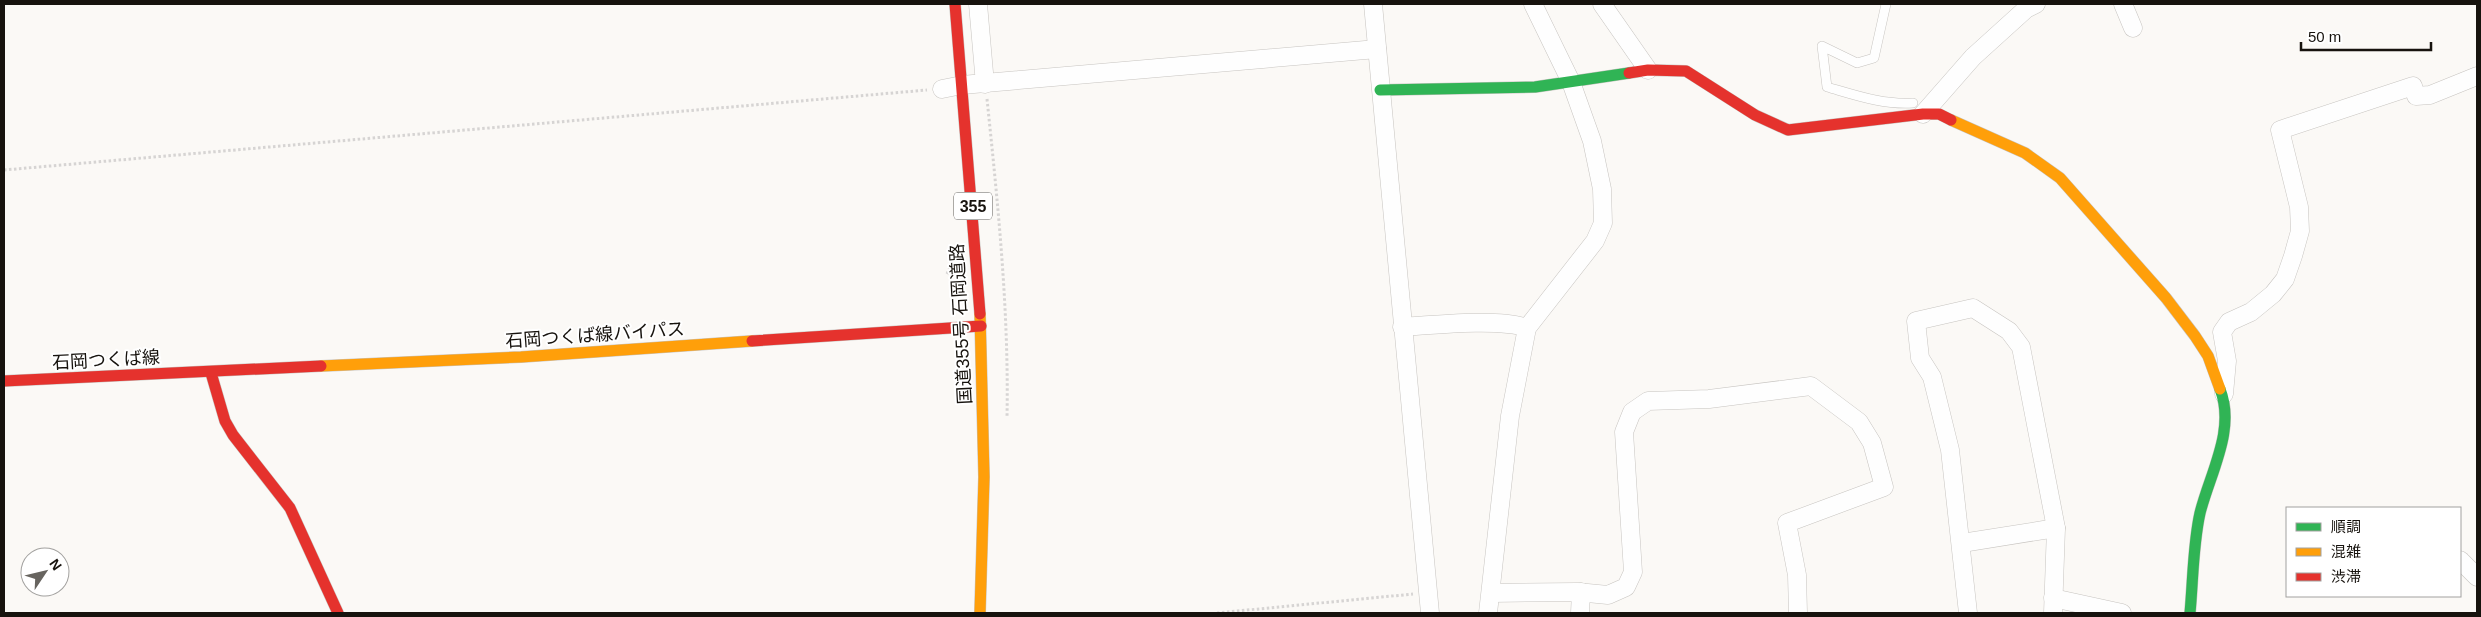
<svg xmlns="http://www.w3.org/2000/svg" width="2481" height="617" font-family="Arial,'Noto Sans JP',sans-serif">
	<style>
		.lines { fill: none; stroke-linecap: round; stroke-linejoin: round }
		.lane-casing { stroke: #c7c4c0; stroke-width: 10 }
		.street-casing { stroke: #c7c4c0; stroke-width: 19 }
		.fast-casing { stroke: #c7c4c0; stroke-width: 12 }
		.slow-casing { stroke: #c7c4c0; stroke-width: 12 }
		.jam-casing { stroke: #c7c4c0; stroke-width: 12 }
		.path { stroke: #d6d4d3; stroke-width: 3; stroke-dasharray: 2.5 2.5; stroke-linecap: butt }
		.lane { stroke: #fefefe; stroke-width: 9 }
		.street { stroke: #fefefe; stroke-width: 18 }
		.fast { stroke: #30b455; stroke-width: 11 }
		.slow { stroke: #ff9f0a; stroke-width: 11 }
		.jam { stroke: #e5322d; stroke-width: 11 }
		.labels { text-anchor: middle; stroke-width: 4; stroke-linejoin: round; paint-order: stroke }
		.shield { fill: #fff; stroke: #5d5a56; stroke-width: 1 }
		.shield-label { font-size: 16px; font-weight: bold; fill: #17130e }
		.street-label { font-size: 18px; fill: #17130e; stroke: #fff }
	</style>
	<rect width="100%" height="100%" fill="#fbf9f6"/>
	<g class="lines">
		<g class="lane-casing">
			<path id="lane" d="M1886 4 1874 58 1857 63 1822 46 1827 87C1855 95 1883 105 1913 103"/>
		</g>
		<g class="street-casing">
			<g id="street">
				<path d="M978 4 985 84"/>
				<path d="M1373 4 1430 613"/>
				<path d="M1602 4 1648 70"/>
				<path d="M2123 4 2133 28"/>
				<path d="M942 89 962 85 1377 49"/>
				<path d="M1923 114 1973 57 2026 9 2036 4"/>
				<path d="M1402 327C1432 325 1501 318 1527 328"/>
				<path d="M2224 394 2227 361 2222 332 2229 322 2251 312 2273 294 2285 279 2293 256 2300 231 2299 207 2280 130 2413 86 2416 96 2430 95 2477 76"/>
				<path d="M1962 543 2056 528"/>
				<path d="M2460 560 2477 577"/>
				<path d="M1491 593 1577 592 1608 595 1626 587 1633 572 1624 432 1632 412 1648 401 1709 399 1811 386 1859 422 1872 443 1884 487 1787 523 1797 575 1798 613"/>
				<path d="M2053 598 2122 613"/>
				<path d="M1488 613 1510 416 1527 328 1595 241 1603 223 1602 189 1592 141 1571 82 1533 4"/>
				<path d="M1580 613 1581 592"/>
				<path d="M1968 613 1950 450 1932 377 1920 358 1916 321 1973 308 2009 331 2021 347 2056 528 2053 613"/>
			</g>
		</g>
		<g class="fast-casing">
			<g id="fast">
				<path d="M1380 90 1535 87 1629 73"/>
				<path d="M2190 613C2193 581 2193 544 2200 513 2210 473 2236 430 2220 389"/>
			</g>
		</g>
		<g class="slow-casing">
			<g id="slow">
				<path d="M1951 120 2025 153 2060 178 2166 298 2195 336 2208 356 2220 389"/>
				<path d="M321 366 521 357 752 341"/>
				<path d="M980 613 984 477 980 314"/>
			</g>
		</g>
		<g class="jam-casing">
			<g id="jam">
				<path d="M955 4 980 314"/>
				<path d="M1629 73 1648 70 1686 71 1755 115 1788 130 1923 114H1939L1951 120"/>
				<path d="M752 341 981 326"/>
				<path d="M211 373 225 421 233 435 290 508 338 613"/>
				<path d="M4 381 321 366"/>
			</g>
		</g>
		<g class="path">
			<path d="M987 99C998 205 1009 311 1007 417"/>
			<path d="M4 170 927 90"/>
			<path d="M947 274 953 261"/>
			<path d="M1217 613 1413 594"/>
		</g>
		<use href="#lane" class="lane"/>
		<use href="#street" class="street"/>
		<use href="#fast" class="fast"/>
		<use href="#slow" class="slow"/>
		<use href="#jam" class="jam"/>
	</g>
	<g class="labels">
		<rect class="shield" x="954" y="192.5" width="38" height="27" rx="4"/>
		<g class="shield-label">
			<text x="973" y="212">355</text>
		</g>
		<g class="street-label">
			<text transform="translate(961 324) rotate(-93)" y="6">国道355号 石岡道路</text>
			<text transform="translate(595 335) rotate(-4)" y="6">石岡つくば線バイパス</text>
			<text transform="translate(106 360) rotate(-3)" y="6">石岡つくば線</text>
		</g>
	</g>
	<rect width="2481" height="617" fill="none" stroke="#17130e" stroke-width="10"/>
	<rect x="2286" y="507" width="175" height="90" fill="#ffffff" stroke="#a2a19f"/>
	<rect x="2296" y="523" width="25" height="8" fill="#30b455" stroke="#a2a19f"/>
	<text x="2331" y="532" font-size="15" fill="#17130e">順調</text>
	<rect x="2296" y="548" width="25" height="8" fill="#ff9f0a" stroke="#a2a19f"/>
	<text x="2331" y="557" font-size="15" fill="#17130e">混雑</text>
	<rect x="2296" y="573" width="25" height="8" fill="#e5322d" stroke="#a2a19f"/>
	<text x="2331" y="582" font-size="15" fill="#17130e">渋滞</text>
	<g transform="translate(45 572) rotate(55)"><circle r="24" fill="#ffffff" stroke="#a2a19f"/>
	<path d="M0-4L9 19L0 12L-9 19Z" fill="#67645f"/>
	<text y="-8" font-size="14" font-weight="bold" text-anchor="middle" fill="#17130e">N</text>
	</g>
	<path d="M2301 42v8h130v-8" fill="none" stroke="#17130e" stroke-width="2.5"/>
	<text x="2308" y="42" font-size="15" fill="#17130e" stroke="#ffffff" stroke-width="4" paint-order="stroke">50 m</text>
</svg>
